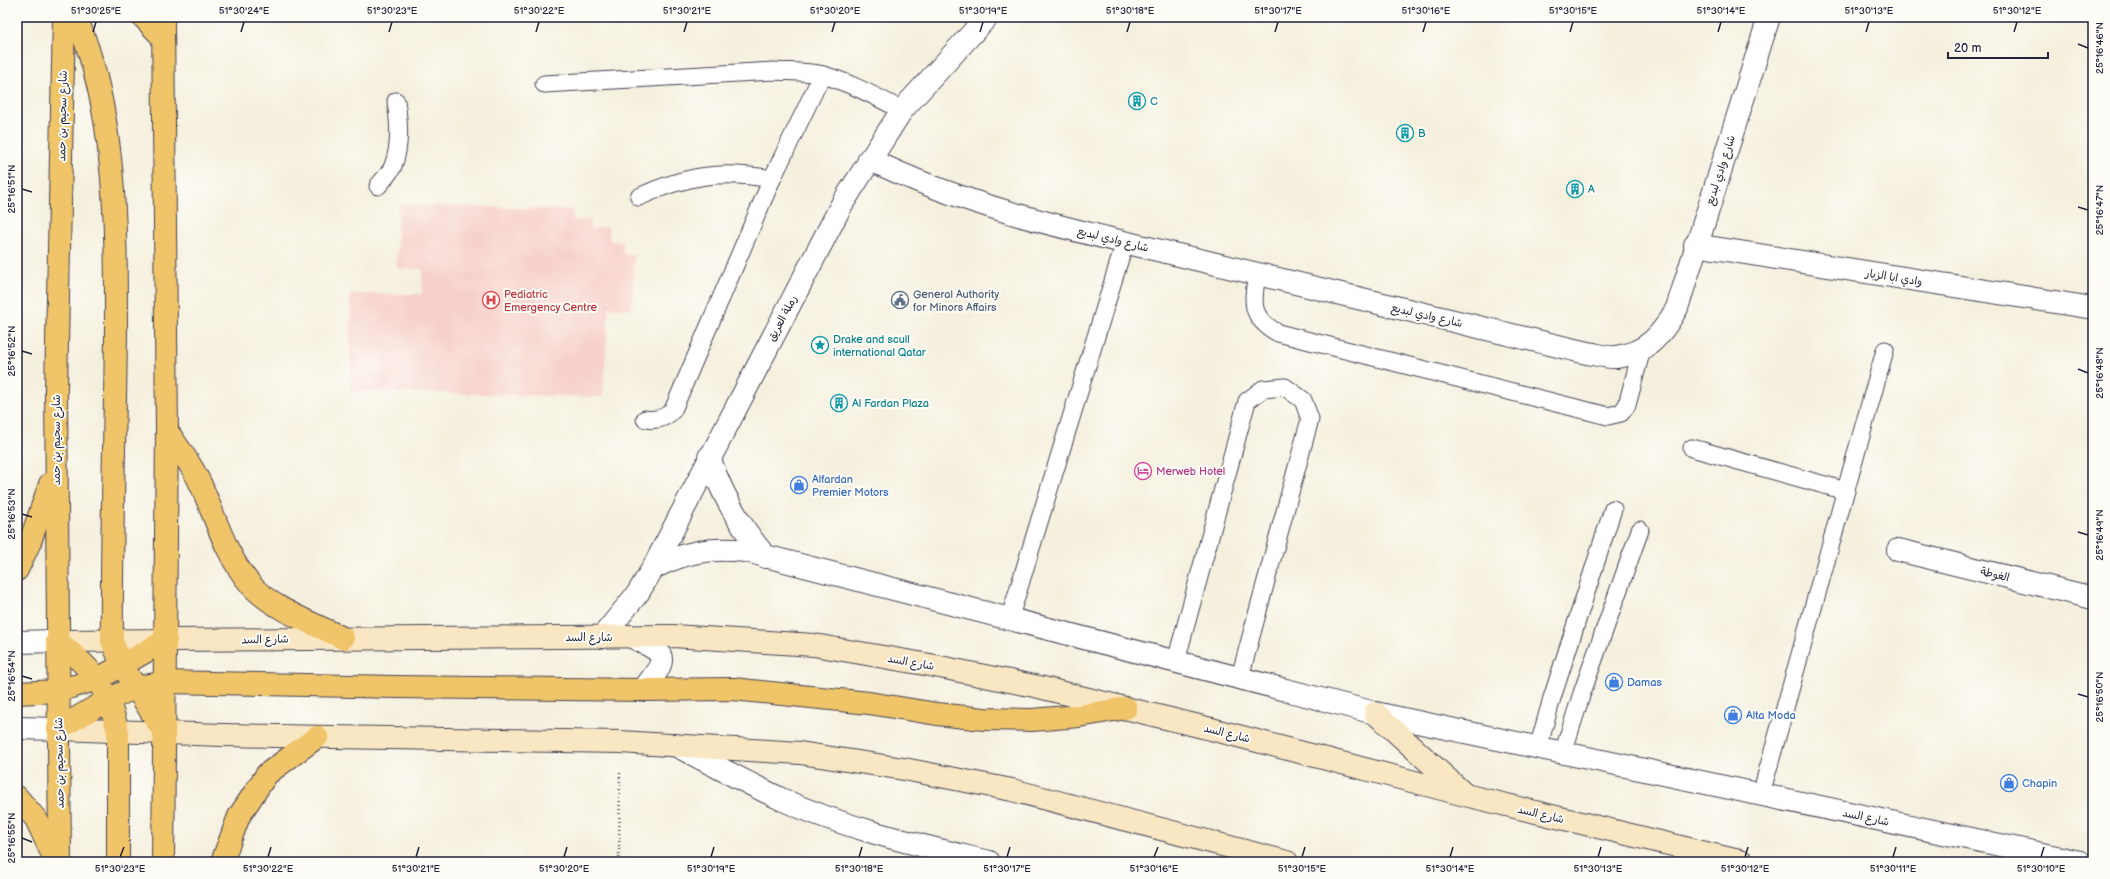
<svg xmlns="http://www.w3.org/2000/svg" width="2110" height="879" font-family="'Balsamiq Sans','Playpen Sans Arabic',sans-serif">
	<style>
		.built { fill: #f7d0c9 }
		.lines { fill: none; stroke-linecap: round; stroke-linejoin: round }
		.service-casing { stroke: #424153; stroke-width: 19 }
		.minor-casing { stroke: #424153; stroke-width: 24 }
		.secondary-casing { stroke: #424153; stroke-width: 24 }
		.trunk-casing { stroke: #424153; stroke-width: 24 }
		.path { stroke: #424153; stroke-width: 2.5; stroke-dasharray: 1 3; stroke-linecap: butt }
		.service { stroke: #fff; stroke-width: 17 }
		.minor { stroke: #fff; stroke-width: 22 }
		.secondary { stroke: #f9e7c3; stroke-width: 22 }
		.trunk { stroke: #f0c469; stroke-width: 22 }
		.ticks { fill: none; stroke: #22223b; stroke-width: 1.5 }
		.labels { text-anchor: middle; stroke-width: 4; stroke-linejoin: round; paint-order: stroke }
		.culture-label { font-size: 11px; fill: #0d838f; stroke: #fdfcf7; text-anchor: start }
		.street-label { font-size: 11px; fill: #22223b; stroke: #fdfcf7 }
		.health-label { font-size: 11px; fill: #be3a42; stroke: #fdfcf7; text-anchor: start }
		.service-label { font-size: 11px; fill: #4e5e75; stroke: #fdfcf7; text-anchor: start }
		.hotel-label { font-size: 11px; fill: #b23c85; stroke: #fdfcf7; text-anchor: start }
		.shop-label { font-size: 11px; fill: #366cbe; stroke: #fdfcf7; text-anchor: start }
		.neatline { fill: none; stroke: #22223b; stroke-width: 1.5 }
		.ticks-label { font-size: 10px; text-anchor: middle; fill: #22223b }
	</style>
	<rect width="100%" height="100%" fill="#fdfcf7"/>
	<filter id="ink" filterUnits="userSpaceOnUse"><feTurbulence type="fractalNoise" baseFrequency=".025" numOctaves="2"/><feDisplacementMap in="SourceGraphic" scale="8" xChannelSelector="R" yChannelSelector="G"/><feConvolveMatrix kernelMatrix="1 2 1 2 8 2 1 2 1" color-interpolation-filters="sRGB"/></filter>
	<filter id="wash" filterUnits="userSpaceOnUse"><feTurbulence type="fractalNoise" baseFrequency=".012" numOctaves="4" result="noise"/><feDisplacementMap in="SourceGraphic" scale="16" xChannelSelector="R" yChannelSelector="G"/><feGaussianBlur stdDeviation="0.9" result="paint"/><feColorMatrix in="noise" values="0 0 0 0 0 0 0 0 0 0 0 0 0 0 0 0 0 1.4 0 .05"/><feComposite in="paint" operator="in"/></filter>
	<g filter="url(#wash)">
		<rect width="100%" height="100%" fill="#f5f0de"/>
		<path class="built" d="M398 204 573 210V221L590 220V229L608 227 610 241 623 242V254L634 255 632 309 609 307 603 397 351 391 350 294H422L423 269 397 268Z"/>
	</g>
	<g filter="url(#ink)">
		<g class="lines">
			<g class="service-casing">
				<g id="service">
					<path d="M544 84 774 71C790 72 807 71 823 75 851 83 876 97 902 110"/>
					<path d="M378 186C383 180 390 173 393 166 401 145 399 122 396 101"/>
					<path d="M639 197C686 175 721 170 772 179"/>
					<path d="M1257 274C1252 303 1250 318 1278 333L1608 416 1621 413 1627 405 1642 349"/>
					<path d="M645 419C656 421 665 419 673 410L772 179 822 75"/>
					<path d="M1692 448 1846 491"/>
					<path d="M1009 620 1125 242"/>
					<path d="M1176 661 1247 401 1263 389 1285 387 1303 400 1310 419 1240 677"/>
					<path d="M1538 748 1552 698 1613 509"/>
					<path d="M1563 753 1582 693 1640 530"/>
					<path d="M1761 794 1885 350"/>
				</g>
			</g>
			<g class="minor-casing">
				<g id="minor">
					<path d="M869 159C970 209 1082 232 1191 258 1323 290 1455 321 1587 353 1596 354 1607 358 1616 357 1648 353 1662 334 1677 308L1769 17"/>
					<path d="M1695 245 2093 308"/>
					<path d="M709 457C722 495 740 527 766 557"/>
					<path d="M1898 550 2093 598"/>
					<path d="M653 568C686 552 709 547 746 551L1375 713 2080 862"/>
					<path d="M630 636C669 654 669 657 643 690"/>
					<path d="M602 637 638 593 653 568 842 204 902 110 987 17"/>
					<path d="M17 642 57 641"/>
					<path d="M17 728 58 729"/>
					<path d="M675 745C710 763 745 782 781 799 847 829 919 845 989 862"/>
				</g>
			</g>
			<g class="secondary-casing">
				<g id="secondary">
					<path d="M57 641 673 636 814 645 930 665 1039 687 1211 729 1465 795 1743 862"/>
					<path d="M1375 713 1463 793"/>
					<path d="M58 729 222 735 620 742 800 753 904 769 1012 790 1287 862"/>
				</g>
			</g>
			<g class="trunk-casing">
				<g id="trunk">
					<path d="M76 17C117 112 116 229 116 331 115 434 111 538 112 641L122 665 164 733"/>
					<path d="M143 17 163 38"/>
					<path d="M163 17 167 431 163 862"/>
					<path d="M167 431C179 448 192 465 201 485 216 519 226 556 251 585 272 609 315 624 343 638"/>
					<path d="M17 570 30 542 50 484"/>
					<path d="M57 641C94 670 107 686 118 732V862"/>
					<path d="M17 693 58 691 98 679 166 640"/>
					<path d="M58 729 109 699 135 688 165 682 396 687 643 690 733 689 869 703 937 714 984 719 1032 720 1079 716 1126 708"/>
					<path d="M17 797 36 819 56 862"/>
					<path d="M60 862 56 390 64 17"/>
					<path d="M222 862 239 816 267 774 317 737"/>
				</g>
			</g>
			<path class="path" d="M619 862 620 770"/>
			<use href="#service" class="service"/>
			<use href="#minor" class="minor"/>
			<use href="#secondary" class="secondary"/>
			<use href="#trunk" class="trunk"/>
		</g>
	</g>
	<path class="ticks" d="M93 32 96 22M241 32 244 22M389 32 392 22M536 32 539 22M684 32 687 22M832 32 835 22M980 32 983 22M1127 32 1130 22M1275 32 1278 22M1423 32 1426 22M1570 32 1573 22M1718 32 1721 22M1866 32 1869 22M2014 32 2017 22M2078 44 2088 48M22 189 32 192M2078 207 2088 210M22 351 32 354M2078 369 2088 373M22 514 32 517M2078 532 2088 535M22 676 32 679M2078 694 2088 697M22 838 32 842M120 857 124 847M268 857 271 847M416 857 419 847M564 857 567 847M711 857 714 847M859 857 862 847M1007 857 1010 847M1154 857 1158 847M1302 857 1305 847M1450 857 1453 847M1598 857 1601 847M1745 857 1748 847M1893 857 1896 847M2041 857 2044 847"/>
	<defs>
		<g id="building-ring" transform="scale(0.9)"><circle r="9.5" fill="#fdfcf7" stroke="#0f9aa8" stroke-width="1.5"/><path d="M-4-6H4V6H1V3H-1V6H-4ZM-2.5-4.3h1.7v1.8h-1.7ZM.8-4.3h1.7v1.8H.8ZM-2.5-1h1.7V.8h-1.7ZM.8-1h1.7V.8H.8Z" fill="#0f9aa8"/></g>
		<g id="hospital-ring" transform="scale(0.9)"><circle r="9.5" fill="#fdfcf7" stroke="#e0444e" stroke-width="1.5"/><path d="M-5-5h3v3.5h4V-5h3V5h-3V1.5h-4V5h-3Z" fill="#e0444e"/></g>
		<g id="civic-ring" transform="scale(0.9)"><circle r="9.5" fill="#fdfcf7" stroke="#5c6f8a" stroke-width="1.5"/><path d="M-.6-6.5H3V-4.5H.6V-3L4-1V1h2V6H-6V1h2V-1L-.6-3ZM-1.2 2.5V6h2.4V2.5Z" fill="#5c6f8a"/></g>
		<g id="sight-ring" transform="scale(0.9)"><circle r="9.5" fill="#fdfcf7" stroke="#0f9aa8" stroke-width="1.5"/><path d="M0-6L1.8-2.2L6-1.7L2.9 1.2L3.7 5.4L0 3.3L-3.7 5.4L-2.9 1.2L-6-1.7L-1.8-2.2Z" fill="#0f9aa8"/></g>
		<g id="hotel-ring" transform="scale(0.9)"><circle r="9.5" fill="#fdfcf7" stroke="#d1479c" stroke-width="1.5"/><path d="M-6-4.5h1.5V1H6V5H4.5V3h-9V5H-6ZM-4 0a1.8 1.8 0 1 1 3.6 0ZM.5 0V-2.5h3Q6-2.5 6 0Z" fill="#d1479c"/></g>
		<g id="shop-ring" transform="scale(0.9)"><circle r="9.5" fill="#fdfcf7" stroke="#3f7fe0" stroke-width="1.5"/><path d="M-5-2.5h2.3a2.7 3.5 0 0 1 5.4 0H5L5.5 6h-11ZM-1.5-2.5h3a1.5 2.3 0 0 0-3 0Z" fill="#3f7fe0"/></g>
	</defs>
	<g fill-rule="evenodd">
		<use href="#building-ring" x="1137" y="101"/>
		<use href="#building-ring" x="1405" y="133"/>
		<use href="#building-ring" x="1575" y="189"/>
		<use href="#hospital-ring" x="491" y="300"/>
		<use href="#civic-ring" x="900" y="300"/>
		<use href="#sight-ring" x="820" y="345"/>
		<use href="#building-ring" x="839" y="403"/>
		<use href="#hotel-ring" x="1143" y="471"/>
		<use href="#shop-ring" x="799" y="485"/>
		<use href="#shop-ring" x="1614" y="682"/>
		<use href="#shop-ring" x="1733" y="715"/>
		<use href="#shop-ring" x="2009" y="783"/>
	</g>
	<g class="labels">
		<g class="culture-label">
			<text x="1150" y="105">C</text>
			<text x="1418" y="137">B</text>
			<text x="1588" y="193">A</text>
			<text x="833" y="343">Drake and scull<tspan x="833" dy="13">international Qatar</tspan></text>
			<text x="852" y="407">Al Fardan Plaza</text>
		</g>
		<g class="street-label">
			<text transform="translate(62 116) rotate(-89)" y="4">شارع سحيم بن حمد</text>
			<text transform="translate(1720 170) rotate(-72)" y="4">شارع وادي لبديع</text>
			<text transform="translate(1113 239) rotate(14)" y="4">شارع وادي لبديع</text>
			<text transform="translate(1894 277) rotate(9)" y="4">وادي ابا الزبار</text>
			<text transform="translate(1427 315) rotate(13)" y="4">شارع وادي لبديع</text>
			<text transform="translate(782 318) rotate(-62)" y="4">رملة العريق</text>
			<text transform="translate(56 440) rotate(-90)" y="4">شارع سحيم بن حمد</text>
			<text transform="translate(1995 574) rotate(14)" y="4">الغوطة</text>
			<text x="589" y="641">شارع السد</text>
			<text transform="translate(265 639) rotate(-1)" y="4">شارع السد</text>
			<text transform="translate(911 662) rotate(10)" y="4">شارع السد</text>
			<text transform="translate(1227 733) rotate(14)" y="4">شارع السد</text>
			<text transform="translate(59 763) rotate(-91)" y="4">شارع سحيم بن حمد</text>
			<text transform="translate(1541 814) rotate(13)" y="4">شارع السد</text>
			<text transform="translate(1866 817) rotate(12)" y="4">شارع السد</text>
		</g>
		<g class="health-label">
			<text x="504" y="298">Pediatric<tspan x="504" dy="13">Emergency Centre</tspan></text>
		</g>
		<g class="service-label">
			<text x="913" y="298">General Authority<tspan x="913" dy="13">for Minors Affairs</tspan></text>
		</g>
		<g class="hotel-label">
			<text x="1156" y="475">Merweb Hotel</text>
		</g>
		<g class="shop-label">
			<text x="812" y="483">Alfardan<tspan x="812" dy="13">Premier Motors</tspan></text>
			<text x="1627" y="686">Damas</text>
			<text x="1746" y="719">Alta Moda</text>
			<text x="2022" y="787">Chapin</text>
		</g>
	</g>
	<rect width="2110" height="879" fill="none" stroke="#fdfcf7" stroke-width="44"/>
	<path d="M1948 52v6h100v-6" fill="none" stroke="#22223b" stroke-width="2"/>
	<text x="1954" y="52" font-size="12" fill="#22223b" stroke="#fdfcf7" stroke-width="3" paint-order="stroke">20 m</text>
	<rect x="22" y="22" width="2066" height="835" class="neatline"/>
	<g class="ticks-label">
		<text x="96" y="14">51°30'25"E</text>
		<text x="244" y="14">51°30'24"E</text>
		<text x="392" y="14">51°30'23"E</text>
		<text x="539" y="14">51°30'22"E</text>
		<text x="687" y="14">51°30'21"E</text>
		<text x="835" y="14">51°30'20"E</text>
		<text x="983" y="14">51°30'19"E</text>
		<text x="1130" y="14">51°30'18"E</text>
		<text x="1278" y="14">51°30'17"E</text>
		<text x="1426" y="14">51°30'16"E</text>
		<text x="1573" y="14">51°30'15"E</text>
		<text x="1721" y="14">51°30'14"E</text>
		<text x="1869" y="14">51°30'13"E</text>
		<text x="2017" y="14">51°30'12"E</text>
		<text transform="translate(2099 48) rotate(-90)" y="4">25°16'46"N</text>
		<text transform="translate(11 189) rotate(-90)" y="4">25°16'51"N</text>
		<text transform="translate(2099 210) rotate(-90)" y="4">25°16'47"N</text>
		<text transform="translate(11 351) rotate(-90)" y="4">25°16'52"N</text>
		<text transform="translate(2099 373) rotate(-90)" y="4">25°16'48"N</text>
		<text transform="translate(11 514) rotate(-90)" y="4">25°16'53"N</text>
		<text transform="translate(2099 535) rotate(-90)" y="4">25°16'49"N</text>
		<text transform="translate(11 676) rotate(-90)" y="4">25°16'54"N</text>
		<text transform="translate(2099 697) rotate(-90)" y="4">25°16'50"N</text>
		<text transform="translate(11 838) rotate(-90)" y="4">25°16'55"N</text>
		<text x="120" y="872">51°30'23"E</text>
		<text x="268" y="872">51°30'22"E</text>
		<text x="416" y="872">51°30'21"E</text>
		<text x="564" y="872">51°30'20"E</text>
		<text x="711" y="872">51°30'19"E</text>
		<text x="859" y="872">51°30'18"E</text>
		<text x="1007" y="872">51°30'17"E</text>
		<text x="1154" y="872">51°30'16"E</text>
		<text x="1302" y="872">51°30'15"E</text>
		<text x="1450" y="872">51°30'14"E</text>
		<text x="1598" y="872">51°30'13"E</text>
		<text x="1745" y="872">51°30'12"E</text>
		<text x="1893" y="872">51°30'11"E</text>
		<text x="2041" y="872">51°30'10"E</text>
	</g>
</svg>
